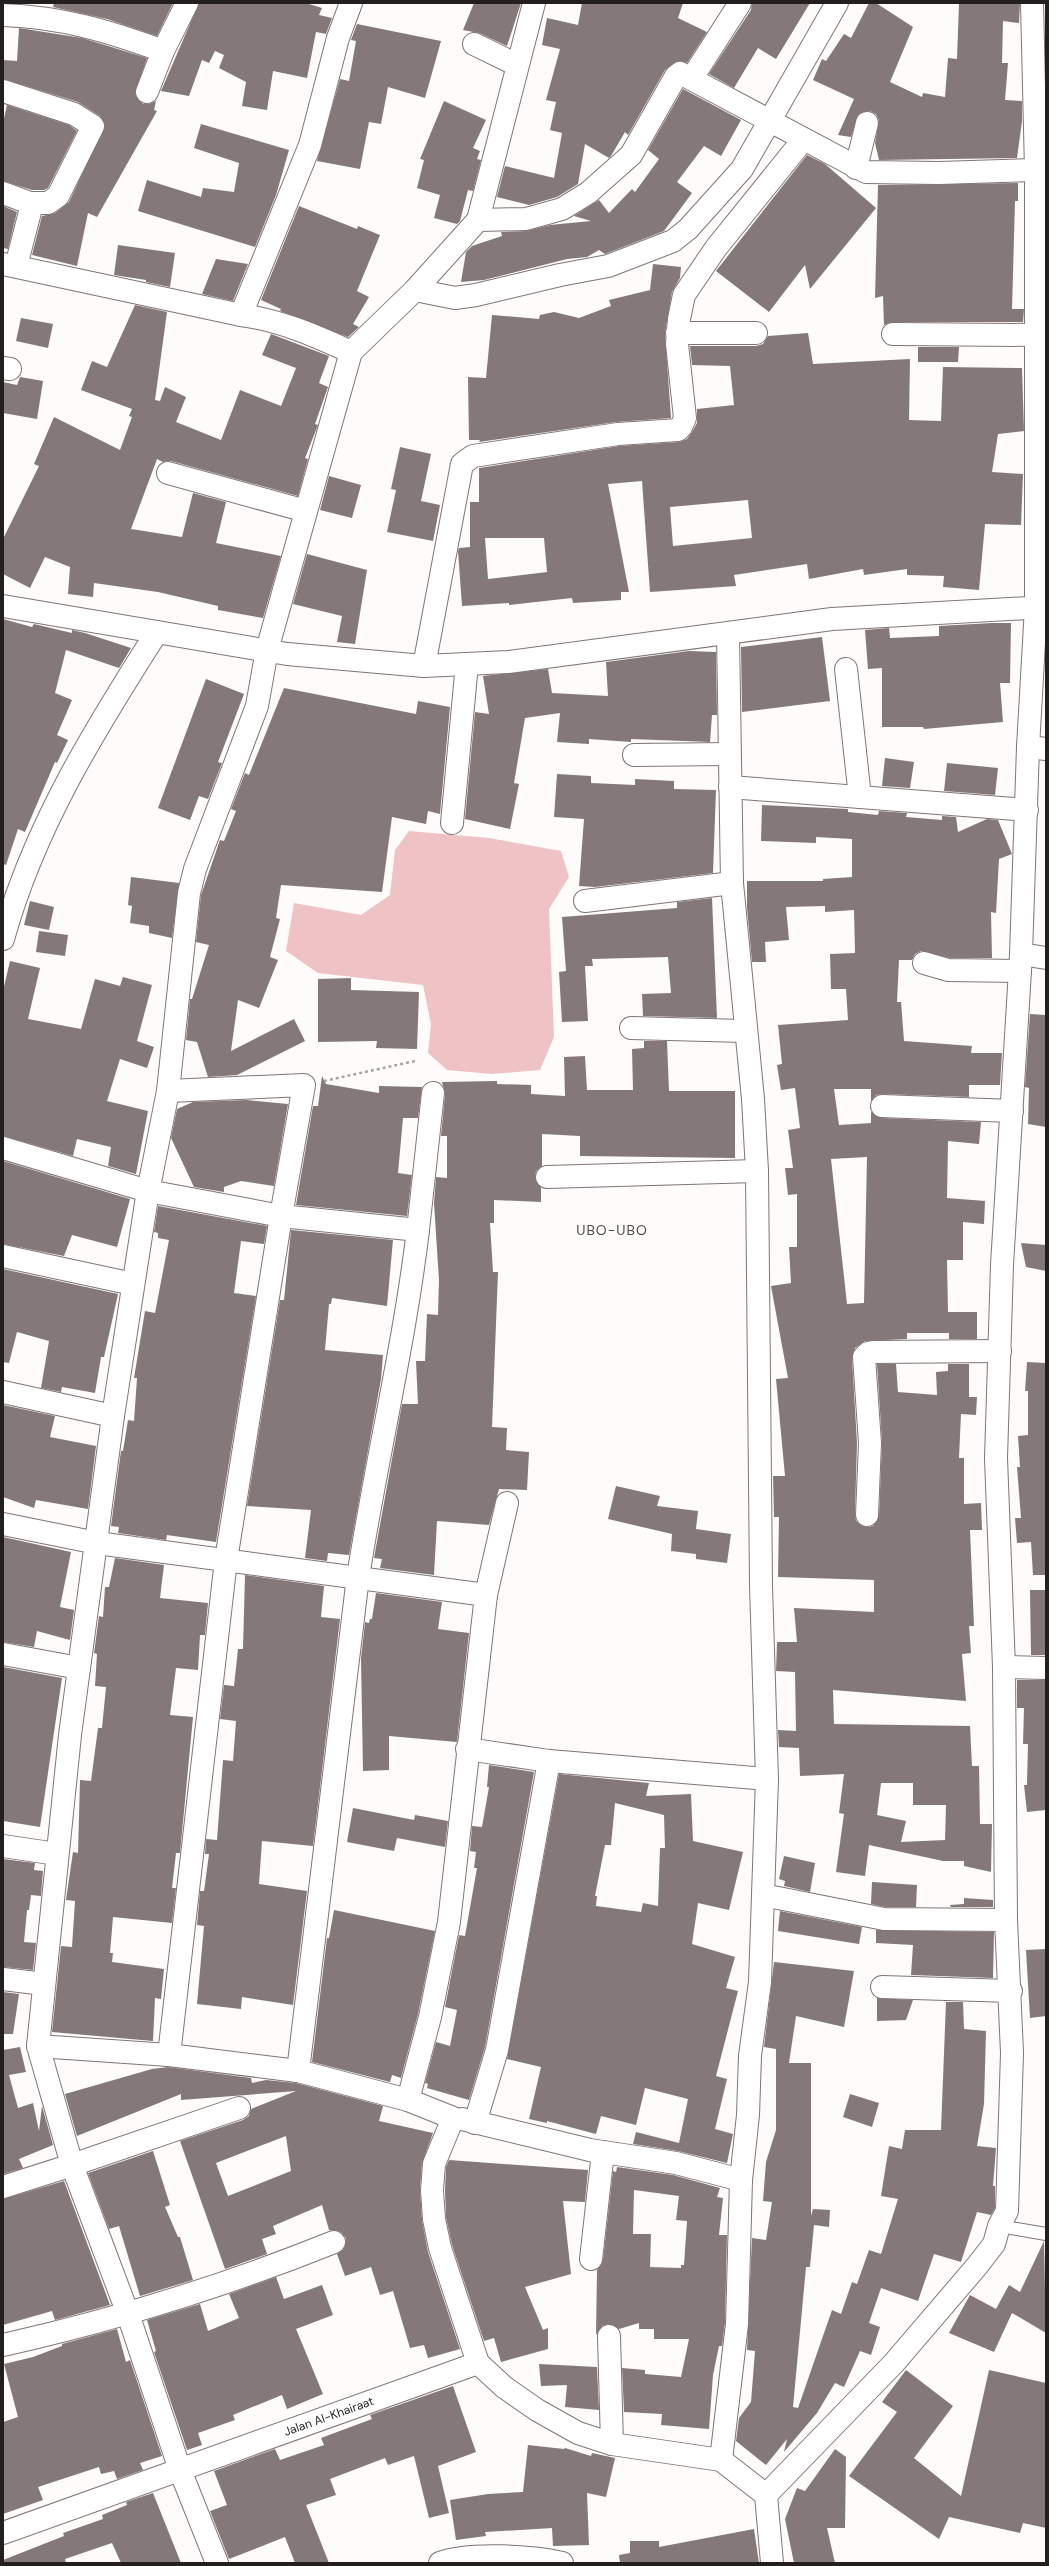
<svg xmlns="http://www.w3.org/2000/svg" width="1049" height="2566" viewBox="0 0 1049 2566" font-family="'DM Sans',sans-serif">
  <rect width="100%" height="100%" fill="#fefbfb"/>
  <polygon fill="#efc2c5" points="409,831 489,838 561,851 569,877 549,909 554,1037 540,1070 492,1074 447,1070 428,1053 431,1024 423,985 318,973 286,951 294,903 361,915 390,895 395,850"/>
  <g fill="#857879" fill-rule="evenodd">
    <polygon points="54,3 173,3 157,36 107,19 53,7"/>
    <polygon points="199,3 306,3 322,8 319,15 332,18 326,34 316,32 307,78 273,71 267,110 242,106 246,82 219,68 224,55 215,51 209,63 202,60 189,96 161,91"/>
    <polygon points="474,3 521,3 507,46 479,33 463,30"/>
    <polygon points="582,3 683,3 678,18 707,32 687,63 679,61 665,70 628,135 625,132 611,156 609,158 585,144 578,184 557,197 529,205 497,197 505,166 554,178 562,133 550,130 556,102 546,100 560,49 542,45 547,18 578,25"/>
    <polygon points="752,3 810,3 776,59 758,48 734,88 709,74 751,10"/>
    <polygon points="869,3 876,3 913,27 890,82 922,97 923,93 945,97 948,58 957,59 959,3 1020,3 1019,23 1003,21 1002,63 1008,63 1005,100 1022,101 1022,121 1017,158 879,160 875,143 879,120 876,114 870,111 858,115 851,137 838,135 854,99 813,80 822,59 826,61 844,34 851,38"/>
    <polygon points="357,24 441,41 425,98 388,87 381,124 369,122 360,169 317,161 340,79 349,81 356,41 351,40"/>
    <polygon points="19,28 82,38 147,58 135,94 143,104 149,104 156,101 154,110 157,111 97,217 88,213 77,266 32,255 42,216 55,213 69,202 105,125 100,116 78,102 3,79 3,60 17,61"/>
    <polygon points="683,89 741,120 721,156 704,146 677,182 692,193 664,231 605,254 599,250 587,257 567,259 484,280 461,282 466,252 472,246 502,236 501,232 526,231 550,225 591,221 574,216 599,200 609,213 632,189 635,192 659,159 648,150"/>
    <polygon points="444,101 486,120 473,148 480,151 477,159 481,160 473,191 468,190 460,221 457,224 434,218 440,195 417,188 424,160 420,159"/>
    <polygon points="7,105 69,125 77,131 48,188 44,190 32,190 3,181 3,123"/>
    <polygon points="201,124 289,150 276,195 255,247 138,211 147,180 201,197 203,188 234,192 239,163 194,148"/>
    <polygon points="807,155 825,164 876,208 810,289 805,265 769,312 716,271"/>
    <polygon points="1018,183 1018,201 1015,201 1012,309 1024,309 1023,322 893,322 884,325 883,296 875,298 878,185"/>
    <polygon points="3,206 17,212 8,249 3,248"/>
    <polygon points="299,206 357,229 358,226 380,235 357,291 369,297 353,324 359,327 348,337 280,311 281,309 261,300"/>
    <polygon points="118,245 175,253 170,287 146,282 146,280 114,275"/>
    <polygon points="216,259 248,264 233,301 202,294"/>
    <polygon points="653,264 681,267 680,278 672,292 665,333 671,418 616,422 479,442 480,440 469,440 468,377 486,378 492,315 539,319 540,315 554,312 579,318 611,306 609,300 650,290"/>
    <polygon points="135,305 167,312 155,400 160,401 165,387 186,397 176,422 221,440 240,390 281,406 296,368 262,355 271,334 329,356 319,383 328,387 315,424 318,425 305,458 308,459 298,496 171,461 163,462 157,459 131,529 182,537 193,493 226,502 216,543 281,556 263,618 218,610 218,606 158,592 94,583 93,597 68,594 70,567 45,557 30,588 3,574 3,539 39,466 34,464 54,417 120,450 132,417 129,416 132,409 81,390 92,361 107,367"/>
    <polygon points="21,318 53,324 48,348 16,341"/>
    <path d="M808,333l5,31 97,-5 -1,61 32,1 2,-54 79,1 2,63 -26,3 -6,38 31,2 -2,51 -36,-1 -6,66 -36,-3 1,-11 -37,-1v-6l-43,6 -1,-6 -54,10 -2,-15 -73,11 2,11 -86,6 -8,-111 -34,3 21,108h-8v8l-48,3 -1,-5 -63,7v-2l-47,3 -4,-55 1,-3 11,-1v-45h9v-34l140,-22 60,-4 8,-3 5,-7 5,-9v-14l37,-4 -4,-39 -38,-1 -2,-19h66l7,-2 5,-8zM748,500l4,38 -79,8 -3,-39zM485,538h59l3,34 -59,7z"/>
    <polygon points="918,347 959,347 958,362 918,362"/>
    <polygon points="20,377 43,381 37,419 3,413 3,382 17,385"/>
    <polygon points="400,447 431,454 421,501 440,505 433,541 387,532 396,490 391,489"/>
    <polygon points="329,476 361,485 352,518 320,510"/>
    <polygon points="307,554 367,570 355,644 337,642 342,616 293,604"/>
    <polygon points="3,619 32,627 34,624 72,633 72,630 85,633 131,648 119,668 66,650 55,693 72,700 57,735 68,740 57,763 55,762 25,832 18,829 6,865 3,864"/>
    <polygon points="992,623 1011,623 1010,683 1000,683 1003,722 924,729 923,727 882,727 882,668 868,669 865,630 889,628 890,638 939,636 939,626"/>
    <polygon points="822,637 830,701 742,712 741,647"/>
    <polygon points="689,651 716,652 717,715 712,715 710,742 631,739 631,742 589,739 589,744 557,742 560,713 525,718 514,783 519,784 510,829 465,819 475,712 489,714 483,676 548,669 552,693 608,696 606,662"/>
    <polygon points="206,679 244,694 218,762 222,763 208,799 199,796 190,820 158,808"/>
    <polygon points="284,688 416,714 418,701 450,707 440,814 428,811 426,824 392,817 382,892 281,885 276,918 280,919 270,957 278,960 259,1008 238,1000 231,1051 294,1019 305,1041 237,1075 208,1077 197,1042 186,1040 190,999 192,999 209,945 196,942 201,895 220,840 224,841 236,811 231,809 245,773 249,775"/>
    <polygon points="885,758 914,762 910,788 882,786"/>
    <polygon points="947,763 998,768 995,795 944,791"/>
    <polygon points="557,774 591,776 591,783 635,785 635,779 674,781 674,789 716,790 713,873 595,887 579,886 584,819 554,817"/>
    <path d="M762,805l86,4v3l30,3 1,-4 28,2 -1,4 36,3v-4l14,1 2,15 29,-13 11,1 14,34 -13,5 -3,54 -5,-1 1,46h-42l-29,-7 -6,3 -3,6h-13l-2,42h4l3,39 68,5 -1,7h31l-2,32h-31v12l-87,-3 -6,1 -5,6v-12h-37l5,36 32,-2v-11l11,6 99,4 -2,22 -31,-3 -1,57 38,3 -1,23 -21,-2v38h-16l1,52h29v27h-28v-6h-42v6l-42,2 -10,7 -3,10 5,85 -2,71 1,7 10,6 7,-1 6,-10 3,-74 -5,-78h19l2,28 39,3 -1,-23 12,-1v-7h21v33h8l-1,18 -15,-1 -2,44h5v46l17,-1 1,27h-12l4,96h-5l2,27 -9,1 4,47 -133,-11 1,34 136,2 2,40h7l1,58h12l-1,48 -27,-6v-5h-21l-74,-16 -4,31 -29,-4 8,-58 -5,-1 5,-39 -44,2 -1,-28 -20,-1 -1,-17 18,1 -1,-59 -19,-1 1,-29h20l-3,-34 80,4v-32l-96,-3 1,-60h-5l-1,-41h12l-9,-97 12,-1 -17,-92 20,-3 -2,-36h8v-53l-9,1 -3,-27h8l-5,-38 12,-2 -5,-40 -14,2 -4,-25 5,-1 -4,-39 70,-5 -2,-31h-15l-1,-35 25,-1 -1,-43 -29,2v-6l-39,1 3,33 -24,2 1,20h-14l-5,-54v-27h76v-2l29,-2v-38l-36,-2v6l-55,-2zM867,1157l-3,146 -17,1 -16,-145zM881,1783h32v22h33l-1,35 -44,2 5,-21 -29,-6z"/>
    <polygon points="131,877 179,883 172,938 149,933 149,926 130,923 132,906 128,905"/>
    <polygon points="712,898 717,1018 643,1016 642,994 671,993 668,957 592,959 593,966 585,966 588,1021 562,1022 559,972 566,971 562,917 677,908 677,902"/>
    <polygon points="30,901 54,907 49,930 24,925"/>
    <polygon points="39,931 68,935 65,956 36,952"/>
    <polygon points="10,961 40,968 28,1019 81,1029 95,979 120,986 123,977 152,985 137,1041 154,1047 147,1068 120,1059 107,1101 148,1111 136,1174 108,1166 111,1147 77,1139 73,1156 3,1136 3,991"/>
    <polygon points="351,978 351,990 419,992 417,1049 376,1048 377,1041 318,1042 318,979"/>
    <polygon points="1030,1014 1046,1015 1046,1127 1028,1124 1029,1088 1025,1087"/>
    <polygon points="644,1041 667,1041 669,1091 735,1091 735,1158 580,1156 580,1136 542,1134 542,1166 536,1171 535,1177 541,1188 541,1202 494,1200 494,1223 490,1223 493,1272 498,1272 492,1427 507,1428 506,1450 529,1452 527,1490 499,1489 489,1525 437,1521 434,1575 380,1568 382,1559 374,1558 402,1404 418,1404 416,1361 425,1361 427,1314 438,1315 439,1280 434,1203 436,1177 447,1178 447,1136 441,1136 445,1094 442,1082 497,1081 497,1084 531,1085 531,1094 565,1096 564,1057 585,1056 587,1090 633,1090 632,1049 644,1048"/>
    <polygon points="322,1076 326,1084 379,1093 379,1086 422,1087 418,1118 403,1118 398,1173 412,1175 407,1216 296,1205 313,1106 318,1106"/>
    <polygon points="246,1100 288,1104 274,1186 241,1181 224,1187 224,1192 194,1187 171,1138 177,1109 193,1102"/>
    <polygon points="3,1161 130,1199 117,1247 72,1235 64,1256 3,1244"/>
    <polygon points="158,1206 267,1226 264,1244 241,1241 234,1293 256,1296 216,1542 167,1535 166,1540 118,1533 119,1527 111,1526 121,1451 123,1451 128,1420 134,1421 137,1378 134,1378 145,1311 155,1313 169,1240 158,1238 158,1233 154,1232"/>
    <polygon points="291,1230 393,1240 387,1306 332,1298 331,1304 329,1304 325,1350 383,1355 381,1379 349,1555 328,1553 327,1561 305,1558 311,1510 247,1506 280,1300 284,1300"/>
    <polygon points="1021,1243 1046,1245 1046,1271 1026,1267"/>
    <polygon points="3,1269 118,1294 104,1357 101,1357 95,1393 62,1387 61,1392 41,1388 49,1341 17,1332 9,1363 3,1362"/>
    <polygon points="1027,1362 1046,1363 1046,1575 1033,1575 1031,1542 1017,1543 1015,1518 1021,1518 1017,1467 1020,1467 1018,1436 1028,1435 1028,1391 1025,1391"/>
    <polygon points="3,1405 55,1416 50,1437 96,1446 88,1509 36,1500 34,1508 3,1497"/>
    <polygon points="616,1486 660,1496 657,1506 698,1511 696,1529 731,1534 727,1563 696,1559 696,1554 671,1551 672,1534 608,1519"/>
    <polygon points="3,1537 71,1552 60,1607 74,1610 70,1640 37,1631 34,1647 3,1642"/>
    <polygon points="115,1558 164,1565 160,1598 208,1603 205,1635 200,1635 198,1670 176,1668 170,1715 193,1717 180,1853 176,1853 172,1888 176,1888 172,1923 113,1917 110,1953 113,1953 112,1962 164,1969 161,1999 155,1998 153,2041 52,2032 61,1946 72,1947 75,1901 66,1900 73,1852 78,1853 80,1780 91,1781 98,1728 102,1728 106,1687 95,1686 97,1654 94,1653 99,1616 103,1617 105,1587 109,1587"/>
    <polygon points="245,1575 324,1586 321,1617 340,1619 313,1846 262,1841 259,1884 307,1891 293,2005 242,1997 241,2009 197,2004 204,1926 197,1925 200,1891 204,1891 209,1854 205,1854 206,1839 217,1840 223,1760 233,1761 236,1721 220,1719 224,1685 234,1686 238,1649 243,1649"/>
    <polygon points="1030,1590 1046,1590 1046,1655 1031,1655"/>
    <polygon points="376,1593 442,1602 438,1629 469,1633 457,1742 389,1736 389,1770 363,1771 361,1658 365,1622 369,1623 370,1619 372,1619"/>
    <polygon points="3,1667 62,1678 40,1827 3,1821"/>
    <polygon points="1017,1680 1046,1680 1046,1810 1027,1812 1024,1785 1027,1785 1028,1744 1023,1744 1024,1708 1017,1708"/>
    <polygon points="489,1765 534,1772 485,2047 469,2100 427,2088 428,2084 425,2083 436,2042 450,2046 457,2010 445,2007 459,1935 465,1936 477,1868 474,1868 476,1852 470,1851 472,1826 482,1827 489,1787 487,1787"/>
    <path d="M559,1774l90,9 -3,13 45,-2 2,47 50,11 -14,58 -31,-7 -6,41 43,13 -9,31 12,3 -22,85 11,3 -12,50 18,5 -6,29 -49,-12 -45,-7 3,-12 43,11 9,-44 -43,-11 -9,37 -35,-9 -5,18 -49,-13v2l-18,-4 12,-52 -34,-8zM615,1803l49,12 1,33h-5l-2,58 -15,-3 -2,9 -45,-6 1,-10h-2l10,-51h6z"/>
    <polygon points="353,1808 414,1820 415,1815 448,1821 445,1847 397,1838 394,1851 347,1842"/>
    <polygon points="784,1856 815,1863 810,1892 784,1886 785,1881 779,1879"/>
    <polygon points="3,1859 35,1863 34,1870 43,1871 41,1896 31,1895 29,1910 27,1910 24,1942 36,1943 33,1970 3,1967"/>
    <polygon points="872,1882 917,1885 916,1907 885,1907 871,1904"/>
    <polygon points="964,1898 993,1900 993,1907 951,1907 950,1905 964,1904"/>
    <polygon points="334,1910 435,1931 418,2014 401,2078 392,2075 390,2082 312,2062 327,1938 329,1938"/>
    <polygon points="780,1911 862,1927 859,1944 778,1931"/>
    <polygon points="876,1930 994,1932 993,1978 911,1975 913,1945 876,1943"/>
    <polygon points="1046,1949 1046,2016 1030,2018 1026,1950"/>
    <polygon points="774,1962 854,1971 844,2027 796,2016 789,2063 811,2063 811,2216 813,2209 830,2210 829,2227 814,2225 810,2267 806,2267 793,2407 798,2408 832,2310 841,2314 852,2282 857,2284 869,2250 881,2254 898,2199 881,2196 889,2146 902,2149 905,2130 941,2130 946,2002 963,2002 964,2029 986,2031 984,2104 977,2146 996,2148 993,2186 995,2186 995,2208 991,2215 977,2212 961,2262 934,2254 918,2301 881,2288 869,2323 880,2327 871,2355 860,2351 844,2387 835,2383 817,2413 784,2452 787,2439 766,2465 736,2441 739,2418 751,2402 755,2351 747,2350 752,2238 766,2240 772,2202 763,2201 766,2162 776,2130 776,2049 764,2047"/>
    <polygon points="3,1992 19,1994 13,2034 3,2034"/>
    <polygon points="877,1998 913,2000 906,2020 877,2021"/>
    <polygon points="20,2047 26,2072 9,2075 18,2108 33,2103 39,2131 42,2106 53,2145 19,2159 23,2168 3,2174 3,2050"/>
    <path d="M168,2067l83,11 1,5 14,-3 30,3 87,23 -4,15 54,12 -11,30 -2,26 2,31 6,32 32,97 -32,9 -4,-13 -14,3 -17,-57 -13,4 -9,-28 -26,9 -8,-22 7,-5 2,-11 -5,-6 -12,-2 -7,-25 -49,21 3,8 -14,5 5,15 -42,15 -45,-128 63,-21 6,-4 2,-7 45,-18 -115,9v-6l-104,42 -12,-42 87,-25zM286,2136l5,35 -63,25 -12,-33z"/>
    <polygon points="850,2094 879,2103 872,2127 843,2117"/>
    <polygon points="153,2151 170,2205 165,2207 178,2237 180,2237 193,2280 140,2296 119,2226 109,2229 88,2173"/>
    <polygon points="449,2160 588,2170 585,2202 563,2201 571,2274 525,2287 543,2330 548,2328 548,2349 501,2362 494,2338 484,2341 452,2245 446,2217 445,2190 446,2167"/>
    <path d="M617,2167l56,8 47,13 -3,9 6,1 -4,37h8l-2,88 -3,23h-3l-6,29 -4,54 -48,-4 1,-11 -38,-2 -2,-44 23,2v4l36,3 8,-38h-35v-10h-15v-6l-20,6 -11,-5 -6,2 -6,9 1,-65 6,-10 10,-89 3,1zM634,2190l45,6 -3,24 11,1 -3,44h-3v3l-31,-1 1,-33h-18z"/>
    <polygon points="64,2181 110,2305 55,2320 52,2311 3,2325 3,2199"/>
    <polygon points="1044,2241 1046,2333 1012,2313 994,2352 949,2333 970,2295 996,2309 1009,2285 1020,2292"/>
    <polygon points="276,2277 284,2299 322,2285 333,2315 296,2329 323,2394 287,2409 282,2395 233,2415 235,2420 198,2433 202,2445 187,2450 154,2352 156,2351 147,2320 200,2304 208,2331 239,2318 229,2294"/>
    <polygon points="117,2329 126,2362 130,2360 162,2456 140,2463 143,2470 117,2479 114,2471 101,2474 99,2467 38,2487 43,2500 3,2514 3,2422 18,2417 4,2364 33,2357 62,2346 62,2344"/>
    <polygon points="539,2364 597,2367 599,2410 565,2407 567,2385 541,2386"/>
    <polygon points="906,2370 953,2406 914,2458 961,2496 989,2370 1046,2383 1046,2528 1023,2523 1020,2533 949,2517 939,2539 849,2476 897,2412 882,2402"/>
    <polygon points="453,2386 476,2452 438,2466 449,2513 429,2518 414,2456 388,2465 385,2458 330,2479 336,2495 306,2505 329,2563 295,2563 285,2537 229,2559 210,2511 227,2505 214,2471 275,2449 280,2460 324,2445 321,2438 372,2419 370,2415"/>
    <polygon points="528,2445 564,2449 565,2448 591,2456 592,2453 615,2458 606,2497 587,2493 589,2545 553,2546 552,2528 485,2532 486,2536 456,2540 450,2500 488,2494 523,2492"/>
    <polygon points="835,2449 846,2457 845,2528 827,2528 835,2563 794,2563 785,2519 797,2488 805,2491"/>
    <polygon points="153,2493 181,2563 121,2563 112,2543 65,2559 66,2563 3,2563 3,2560 64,2536 63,2533 103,2519 102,2515 127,2505 126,2502"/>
    <polygon points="754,2529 759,2563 620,2563 619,2555 630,2553 630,2541 659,2541 659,2547"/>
  </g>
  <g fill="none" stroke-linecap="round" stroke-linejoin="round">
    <defs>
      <polyline id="lane" points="999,2226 1046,2234"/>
      <g id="street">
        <path d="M351,3l-13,35 -28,107 -69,170c39,5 75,21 110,37"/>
        <path d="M3,15c59,2 105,16 160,36"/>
        <polyline points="474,44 517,65"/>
        <polyline points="692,78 740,3"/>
        <polyline points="3,91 74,114 93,126 58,196 48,203 30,203"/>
        <polyline points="147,92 163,51 187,3"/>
        <polyline points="856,168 867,123"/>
        <polyline points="3,193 30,203 30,212 16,266"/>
        <polyline points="478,220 526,219 562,209 588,193 631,155 676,76 680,73 866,172 939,173 1036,170"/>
        <polyline points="3,264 241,315"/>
        <polyline points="415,290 455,298 476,295 560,275 608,266 673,241 688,229 742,169 837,3"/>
        <polyline points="677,333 756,333"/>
        <polyline points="893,334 1035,335"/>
        <polyline points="3,368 10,369"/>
        <polyline points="168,473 306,511"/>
        <polyline points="728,634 732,883 753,1099 757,1171 761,1585 767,1779 760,1982 750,2056 748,2115 741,2180 737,2324 721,2460 766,2495"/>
        <polyline points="267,650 351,352 415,290 478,220 534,3"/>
        <polyline points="424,666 462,464 473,456 618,434 678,430 681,427 685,418 677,344 679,319 684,295 716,248 803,140"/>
        <polyline points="846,669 860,797"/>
        <polyline points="1028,747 1046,749"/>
        <polyline points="634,755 729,754"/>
        <polyline points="730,787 1027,810"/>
        <polyline points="452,823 467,664"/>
        <polyline points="585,901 732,883"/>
        <path d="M3,939c31,-112 92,-210 154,-307"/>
        <polyline points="1021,954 1046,958"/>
        <polyline points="924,963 948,970 1020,971"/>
        <polyline points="631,1028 744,1031"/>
        <path d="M168,1091l136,-6 -23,131 137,14c-14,117 -42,231 -60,347l-60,494"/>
        <polyline points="882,1106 1012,1111"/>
        <polyline points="3,1148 148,1191 281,1216 226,1560 169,2055"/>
        <polyline points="547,1177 757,1171"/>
        <polyline points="418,1230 433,1093"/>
        <polyline points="3,1256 133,1284"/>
        <polyline points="3,1392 113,1416"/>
        <polyline points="867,1515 870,1443 864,1357 868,1353 873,1352 1000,1351"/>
        <polyline points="3,1524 97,1543 486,1595 449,1922 430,2017 408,2100 298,2071 169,2055 38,2046"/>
        <polyline points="486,1595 507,1503"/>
        <polyline points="3,1654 79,1668"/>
        <polyline points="1004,1667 1046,1668"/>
        <polyline points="467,1749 549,1761 767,1779"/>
        <polyline points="3,1846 57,1854"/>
        <polyline points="763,1895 884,1919 1006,1920"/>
        <polyline points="3,1979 44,1984"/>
        <polyline points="882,1987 1011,1991"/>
        <polyline points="408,2100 453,2118 434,2164 432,2190 434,2219 440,2248 478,2363 504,2387 537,2410 578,2433 612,2444 721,2460"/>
        <polyline points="462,2119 590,2150 676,2163 741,2180"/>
        <polyline points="475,2123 497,2050 549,1761"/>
        <polyline points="3,2187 72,2165 239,2108"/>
        <polyline points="591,2259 603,2152"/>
        <polyline points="609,2336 612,2444"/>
        <path d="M3,2345c112,-25 224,-60 331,-103"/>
        <path id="s1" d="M3,2533l475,-170"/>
        <path d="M440,2563c28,-11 93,-7 122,0"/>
        <polyline points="772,2563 766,2495 894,2363 977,2266 994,2244 999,2226 1007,2211 1012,2053 1006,1920 1004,1667 996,1458 1002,1265 1021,954 1028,747 1036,607 1036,170 1032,3"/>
      </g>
      <g id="secondary">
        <polyline points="3,606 287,654 424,666 508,662 832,619 1046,607"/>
        <polyline points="217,2563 180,2470 128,2314 72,2165 38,2046 70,1735 113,1416 147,1197 168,1091 189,893 195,869 257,706 267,650"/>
      </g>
    </defs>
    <use href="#lane" stroke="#817475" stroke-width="14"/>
    <use href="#street" stroke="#817475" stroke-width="24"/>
    <use href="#secondary" stroke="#817475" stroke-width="24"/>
    <polyline stroke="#a8a4a4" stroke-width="2.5" stroke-dasharray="3 3" stroke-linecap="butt" points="324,1081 415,1061"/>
    <use href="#lane" stroke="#fff" stroke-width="12"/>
    <use href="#street" stroke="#fff" stroke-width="22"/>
    <use href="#secondary" stroke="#fff" stroke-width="22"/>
  </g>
  <g text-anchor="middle" stroke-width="3" stroke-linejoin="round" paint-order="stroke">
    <g font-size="12" fill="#241f1f" stroke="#fefbfb">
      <text dy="4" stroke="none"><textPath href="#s1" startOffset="346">Jalan Al-Khairaat</textPath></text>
    </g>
    <g font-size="14" letter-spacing="1" fill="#524647" stroke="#fefbfb">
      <text x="612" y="1235">UBO-UBO</text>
    </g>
  </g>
  <rect width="1049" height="2566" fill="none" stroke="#241f1f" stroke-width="8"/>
</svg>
